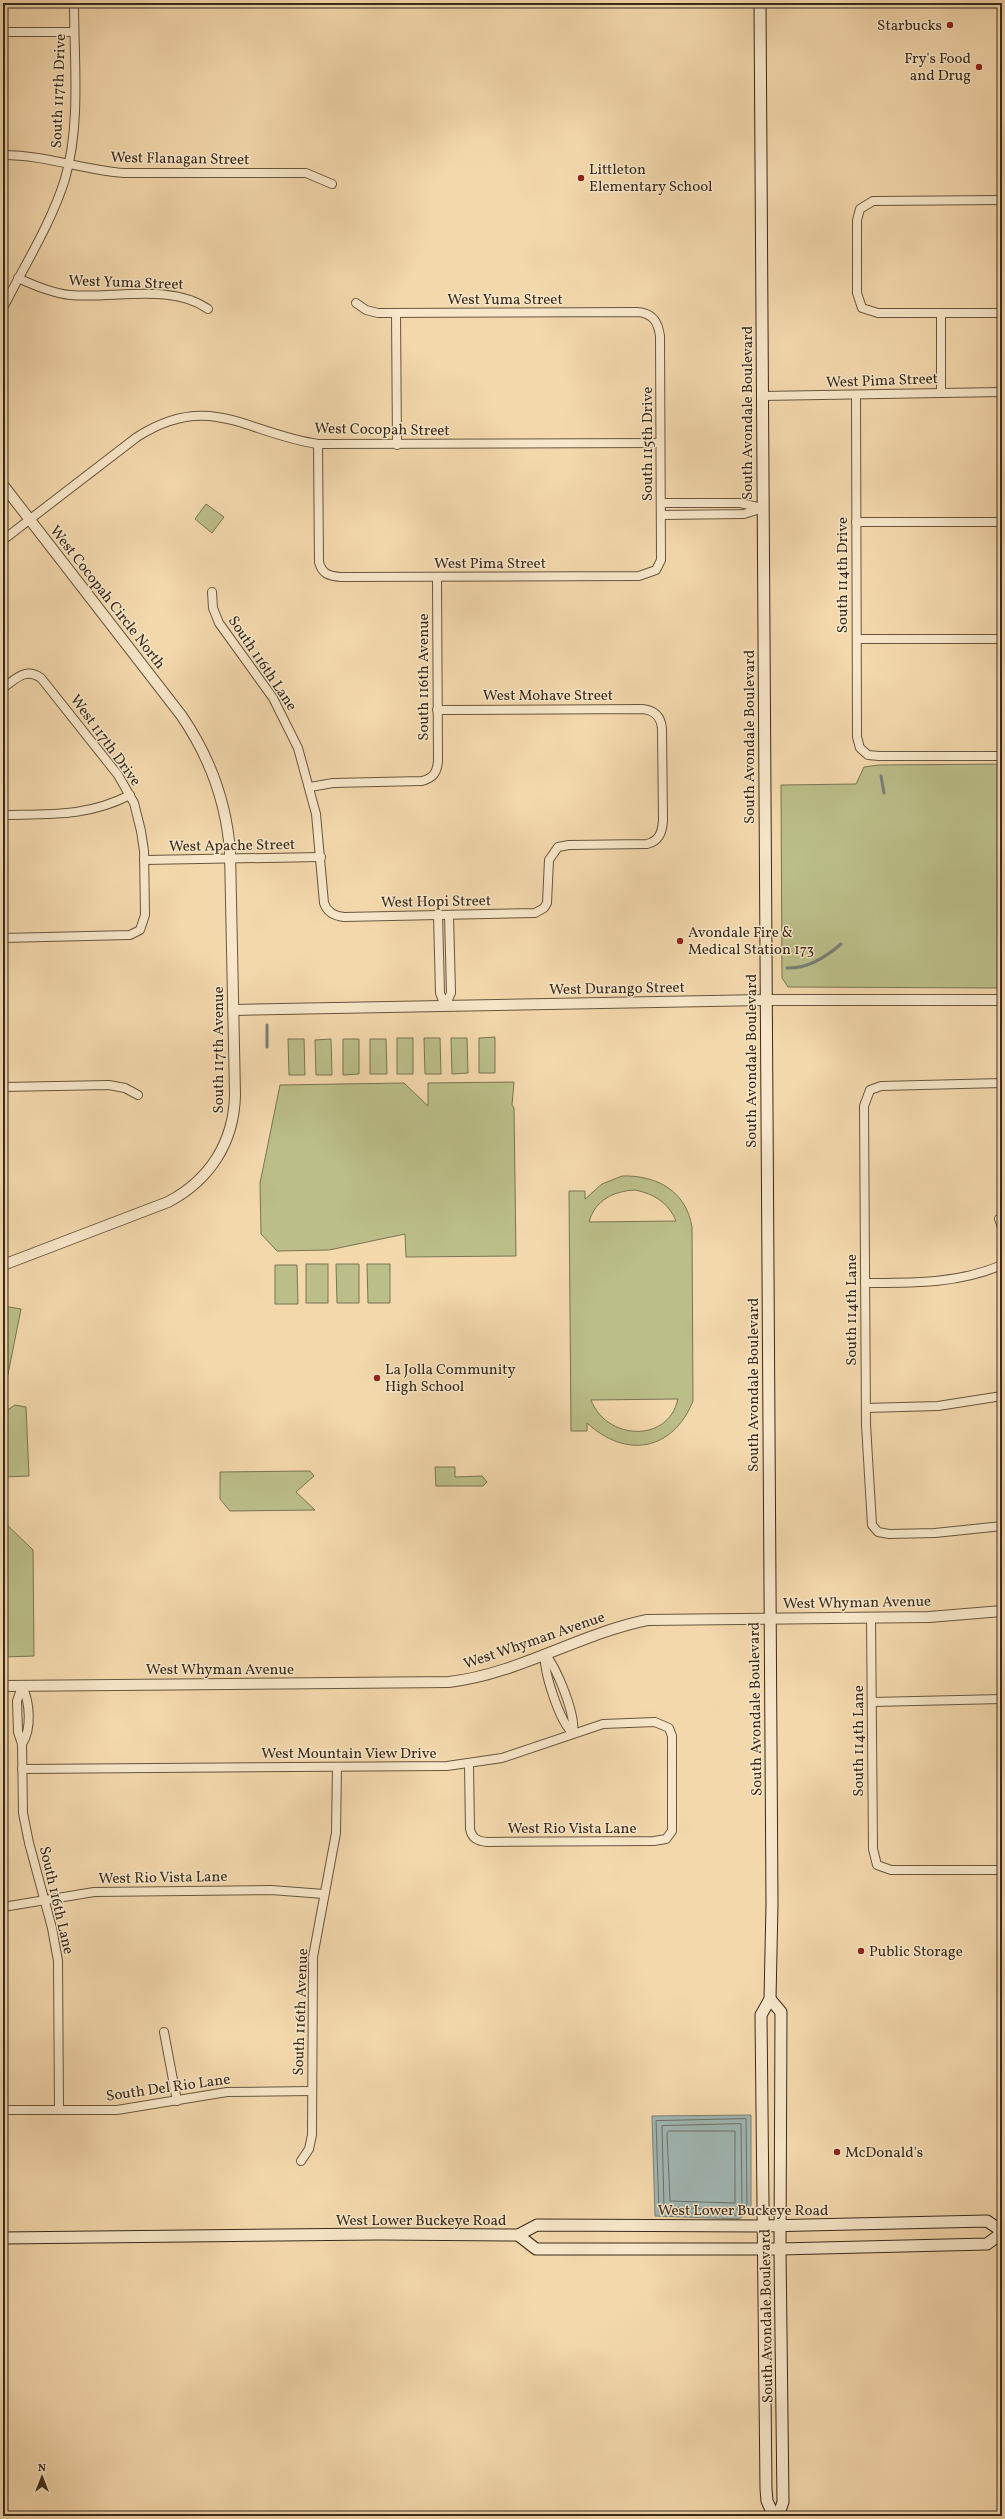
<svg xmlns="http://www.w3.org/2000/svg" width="1005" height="2519" viewBox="0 0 1005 2519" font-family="Vollkorn,serif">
  <rect width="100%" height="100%" fill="#f3d8ac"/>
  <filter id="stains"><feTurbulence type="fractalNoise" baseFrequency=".005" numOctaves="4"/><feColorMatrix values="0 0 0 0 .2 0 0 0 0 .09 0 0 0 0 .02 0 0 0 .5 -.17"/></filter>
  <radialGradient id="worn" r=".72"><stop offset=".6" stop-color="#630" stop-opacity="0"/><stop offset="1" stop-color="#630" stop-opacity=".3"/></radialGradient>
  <g fill="#bbbe89" stroke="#7a7452" fill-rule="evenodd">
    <polygon points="206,504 224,517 212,533 195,519"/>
    <polygon points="1002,764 1002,988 788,987 782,978 781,785 856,784 864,767 879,765"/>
    <polygon points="495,1037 495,1073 479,1073 479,1038"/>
    <rect x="397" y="1038" width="16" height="36"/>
    <polygon points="424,1038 440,1038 441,1074 425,1074"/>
    <polygon points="451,1038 467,1038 468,1073 452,1074"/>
    <polygon points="288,1039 304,1039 305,1075 289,1075"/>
    <polygon points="331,1039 332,1075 316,1075 315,1040"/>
    <polygon points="343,1039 359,1039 359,1074 343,1075"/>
    <polygon points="370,1039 386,1039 387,1074 370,1074"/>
    <polygon points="514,1082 512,1105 514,1108 516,1256 406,1257 405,1234 329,1250 277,1251 261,1234 260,1183 280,1085 404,1083 428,1106 428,1083"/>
    <path d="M622,1176c35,-1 64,15 70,51l1,174c-20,50 -67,58 -106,22v8h-16l-2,-240h16v8l17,-15zM635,1190c19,4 33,12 41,31l-87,1c6,-22 25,-31 46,-32zM678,1399c-10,45 -72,41 -87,1z"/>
    <rect x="306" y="1264" width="22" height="39"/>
    <polygon points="336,1264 359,1264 359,1303 337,1303"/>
    <polygon points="367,1264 390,1264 390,1303 368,1303"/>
    <polygon points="275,1265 297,1265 298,1304 275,1304"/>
    <polygon points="3,1306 21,1309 3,1399"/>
    <polygon points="15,1405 26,1407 29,1476 3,1477 3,1413"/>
    <polygon points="435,1467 455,1467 455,1477 482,1476 487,1482 483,1486 436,1486"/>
    <polygon points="310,1471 314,1476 296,1492 315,1510 230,1511 220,1499 220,1472"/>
    <polygon points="3,1521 33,1550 34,1656 3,1657"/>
  </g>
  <polygon fill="#a0b7b4" stroke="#777f76" points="751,2115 751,2205 747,2213 739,2219 655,2216 652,2116"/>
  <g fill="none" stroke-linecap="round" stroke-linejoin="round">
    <g stroke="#6c7067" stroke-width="1">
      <polygon points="746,2119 747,2204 744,2211 737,2215 659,2212 656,2121"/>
      <polygon points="741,2124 742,2203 736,2210 664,2207 662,2126"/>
      <polygon points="669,2131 735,2131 735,2203 670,2201 667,2133"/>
    </g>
    <g stroke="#777f76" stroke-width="3">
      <polyline points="881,776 884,793"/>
      <path d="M787,968c20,1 39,-11 54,-24"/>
      <polyline points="267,1025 267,1047"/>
    </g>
    <defs>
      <g id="minor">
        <polyline points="3,32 74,32"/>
        <path d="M3,155c43,0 80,15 121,18h182l26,11"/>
        <polyline points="1002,200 873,201 860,209 857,220 857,293 862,308 878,313 1002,313"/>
        <path d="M18,278c17,8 34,15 52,17 43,4 102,-12 138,14"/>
        <path d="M3,308c21,-42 48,-84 62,-129 16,-55 9,-119 9,-176"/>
        <polyline points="396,313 397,445"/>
        <polyline points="941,313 941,392"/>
        <polyline points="762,396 1002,392"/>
        <polyline points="856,396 857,737 860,748 868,755 879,756 1002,756"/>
        <path d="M318,444l1,118c3,12 10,14 22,15l298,-1 17,-6 5,-10 -1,-224c-2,-14 -7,-23 -23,-24l-259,1 -12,-3 -10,-7"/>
        <polyline points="661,503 740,503 762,508"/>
        <polyline points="661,515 744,514 763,508"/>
        <polyline points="856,522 1002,522"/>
        <path d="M3,540l134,-103c73,-47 110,-3 181,7l342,-1"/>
        <path d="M212,592l1,16 6,15 54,75 25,50 18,66 8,89c3,9 10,13 20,14l191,-4 9,-5 3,-5 2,-43 9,-13 11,-2 78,-1c12,-3 15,-11 16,-23l-1,-92c-1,-13 -8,-19 -20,-20l-205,1"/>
        <polyline points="857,639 1002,639"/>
        <path d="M3,688c13,-9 22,-21 38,-10l77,97 16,28 7,28 3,20 1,64 -5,15 -10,5 -127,3"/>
        <path d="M310,787l23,-4 89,-2c11,-3 15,-8 16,-20l-1,-184"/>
        <path d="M3,815c47,-1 84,2 127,-20"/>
        <polyline points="144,860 321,857"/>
        <polyline points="438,915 440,993 445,1006 451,993 449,915"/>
        <polyline points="1002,1083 881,1086 870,1090 864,1106 866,1425 872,1525 878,1532 889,1534 935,1533 1002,1526"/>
        <polyline points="3,1087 109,1085 125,1088 138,1095"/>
        <polyline points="999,1219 1002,1227"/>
        <path d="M865,1283c48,0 92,1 137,-18"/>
        <polyline points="866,1408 938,1406 1002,1396"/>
        <polyline points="871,1617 873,1849 877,1865 891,1870 1002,1870"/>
        <path d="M545,1654c-2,17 15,69 28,79"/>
        <path d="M545,1654c12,14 31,61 28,79"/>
        <polyline points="22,1686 17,1701 18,1732 22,1744 23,1813 29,1843 52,1928 58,1961 59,2110"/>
        <path d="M22,1686c8,16 10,43 0,58"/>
        <polyline points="872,1702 1002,1699"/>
        <path d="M22,1769l425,-3 55,-8 101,-34 52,-2 14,6 3,8v95l-6,8 -12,2 -167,1c-9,-1 -15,-3 -17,-13l-1,-65"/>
        <polyline points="3,1907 94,1892 271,1890 324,1894"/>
        <polyline points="164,2032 177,2101"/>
        <polyline points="3,2110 117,2110 227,2092 312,2091"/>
        <polyline points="301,2161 309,2149 312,2135 313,1957 336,1833 337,1767"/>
      </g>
      <g id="tertiary">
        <path d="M3,485l178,230c29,42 45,85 49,136l5,244c-1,47 -25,85 -67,107l-165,63"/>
        <polyline points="233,1010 766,1000 1002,1000"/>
        <path d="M3,1686l446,-4c69,-8 130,-48 198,-62l282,-3 73,-6"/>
      </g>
      <g id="secondary">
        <polyline points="760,3 772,1904 770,1999 761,2015 766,2489 767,2501 774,2516"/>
        <polyline points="770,1999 781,2012 780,2249 783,2502 778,2516"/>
        <polyline points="518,2235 536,2249 780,2249 987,2244 1002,2233"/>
        <polyline points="3,2238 379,2234 518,2235 537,2225 763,2226 987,2221 1002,2231"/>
      </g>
    </defs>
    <use href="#minor" stroke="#68563e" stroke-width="10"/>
    <use href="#tertiary" stroke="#68563e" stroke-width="12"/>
    <use href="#secondary" stroke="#392a1a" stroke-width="13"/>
    <use href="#minor" stroke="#f7e6c9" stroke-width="8"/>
    <use href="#tertiary" stroke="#f7e6c9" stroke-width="10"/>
    <use href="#secondary" stroke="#f7e6c9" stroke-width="11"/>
  </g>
  <g fill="#8f2418" stroke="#f7e6c9" stroke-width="1.5">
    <circle cx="950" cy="25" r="4"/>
    <circle cx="979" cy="67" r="4"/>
    <circle cx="581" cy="178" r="4"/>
    <circle cx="680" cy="941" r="4"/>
    <circle cx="377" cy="1378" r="4"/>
    <circle cx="861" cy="1951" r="4"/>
    <circle cx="837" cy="2152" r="4"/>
  </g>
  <g text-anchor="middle" stroke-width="3" stroke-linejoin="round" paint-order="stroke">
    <g font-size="15" fill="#392a1a" stroke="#f7e6c9" text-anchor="start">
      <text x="942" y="30" text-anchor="end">Starbucks</text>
      <text x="971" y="63" text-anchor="end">Fry's Food<tspan x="971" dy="17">and Drug</tspan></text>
      <text x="589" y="174">Littleton<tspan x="589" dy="17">Elementary School</tspan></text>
      <text x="688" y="937">Avondale Fire &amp;<tspan x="688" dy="17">Medical Station 173</tspan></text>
      <text x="385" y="1374">La Jolla Community<tspan x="385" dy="17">High School</tspan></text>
      <text x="869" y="1956">Public Storage</text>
      <text x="845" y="2157">McDonald's</text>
    </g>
    <g font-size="15" fill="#392a1a" stroke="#f7e6c9">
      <text transform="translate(58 91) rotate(-88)" y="5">South 117th Drive</text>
      <text transform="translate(180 158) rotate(1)" y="5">West Flanagan Street</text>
      <text transform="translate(126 282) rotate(2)" y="5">West Yuma Street</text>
      <text x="505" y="304">West Yuma Street</text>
      <text transform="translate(882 380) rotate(-2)" y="5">West Pima Street</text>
      <text transform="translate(747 413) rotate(-90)" y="5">South Avondale Boulevard</text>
      <text transform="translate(382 429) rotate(1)" y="5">West Cocopah Street</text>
      <text transform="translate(647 444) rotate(-90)" y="5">South 115th Drive</text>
      <text x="490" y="568">West Pima Street</text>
      <text transform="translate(842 575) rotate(-90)" y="5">South 114th Drive</text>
      <text transform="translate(108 597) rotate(52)" y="5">West Cocopah Circle North</text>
      <text transform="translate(263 663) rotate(56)" y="5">South 116th Lane</text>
      <text transform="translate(423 677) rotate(-90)" y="5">South 116th Avenue</text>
      <text x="548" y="700">West Mohave Street</text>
      <text transform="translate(749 737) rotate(-90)" y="5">South Avondale Boulevard</text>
      <text transform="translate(106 740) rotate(54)" y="5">West 117th Drive</text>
      <text transform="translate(232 845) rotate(-1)" y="5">West Apache Street</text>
      <text transform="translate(436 901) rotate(-1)" y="5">West Hopi Street</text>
      <text transform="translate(617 988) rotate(-1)" y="5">West Durango Street</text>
      <text transform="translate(218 1050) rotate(-90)" y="5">South 117th Avenue</text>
      <text transform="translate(751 1061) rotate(-90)" y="5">South Avondale Boulevard</text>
      <text transform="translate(851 1310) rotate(-90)" y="5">South 114th Lane</text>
      <text transform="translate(753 1385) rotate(-90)" y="5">South Avondale Boulevard</text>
      <text transform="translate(857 1602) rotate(-1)" y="5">West Whyman Avenue</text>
      <text transform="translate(534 1640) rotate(-19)" y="5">West Whyman Avenue</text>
      <text x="220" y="1674">West Whyman Avenue</text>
      <text transform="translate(755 1709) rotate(-91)" y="5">South Avondale Boulevard</text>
      <text transform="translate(858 1741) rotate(-90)" y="5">South 114th Lane</text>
      <text x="349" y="1758">West Mountain View Drive</text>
      <text x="572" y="1833">West Rio Vista Lane</text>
      <text transform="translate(163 1877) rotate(-1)" y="5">West Rio Vista Lane</text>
      <text transform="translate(57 1900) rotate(77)" y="5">South 116th Lane</text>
      <text transform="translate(300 2012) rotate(-88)" y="5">South 116th Avenue</text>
      <text transform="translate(168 2087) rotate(-8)" y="5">South Del Rio Lane</text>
      <text x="743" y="2215">West Lower Buckeye Road</text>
      <text x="421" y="2225">West Lower Buckeye Road</text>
      <text transform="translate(766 2316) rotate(-91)" y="5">South Avondale Boulevard</text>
    </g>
  </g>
  <rect width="1005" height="2519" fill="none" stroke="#f3d8ac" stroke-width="16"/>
  <rect x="4" y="4" width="997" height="2511" fill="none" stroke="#392a1a" stroke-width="2"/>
  <rect x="8" y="8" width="989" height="2503" fill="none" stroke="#392a1a"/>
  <g transform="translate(42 2477)" stroke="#f7e6c9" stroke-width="3" paint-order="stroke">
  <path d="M0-3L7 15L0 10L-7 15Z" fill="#392a1a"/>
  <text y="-6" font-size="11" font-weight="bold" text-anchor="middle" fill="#392a1a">N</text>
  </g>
  <rect width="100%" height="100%" filter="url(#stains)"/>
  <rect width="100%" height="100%" fill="url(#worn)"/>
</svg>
